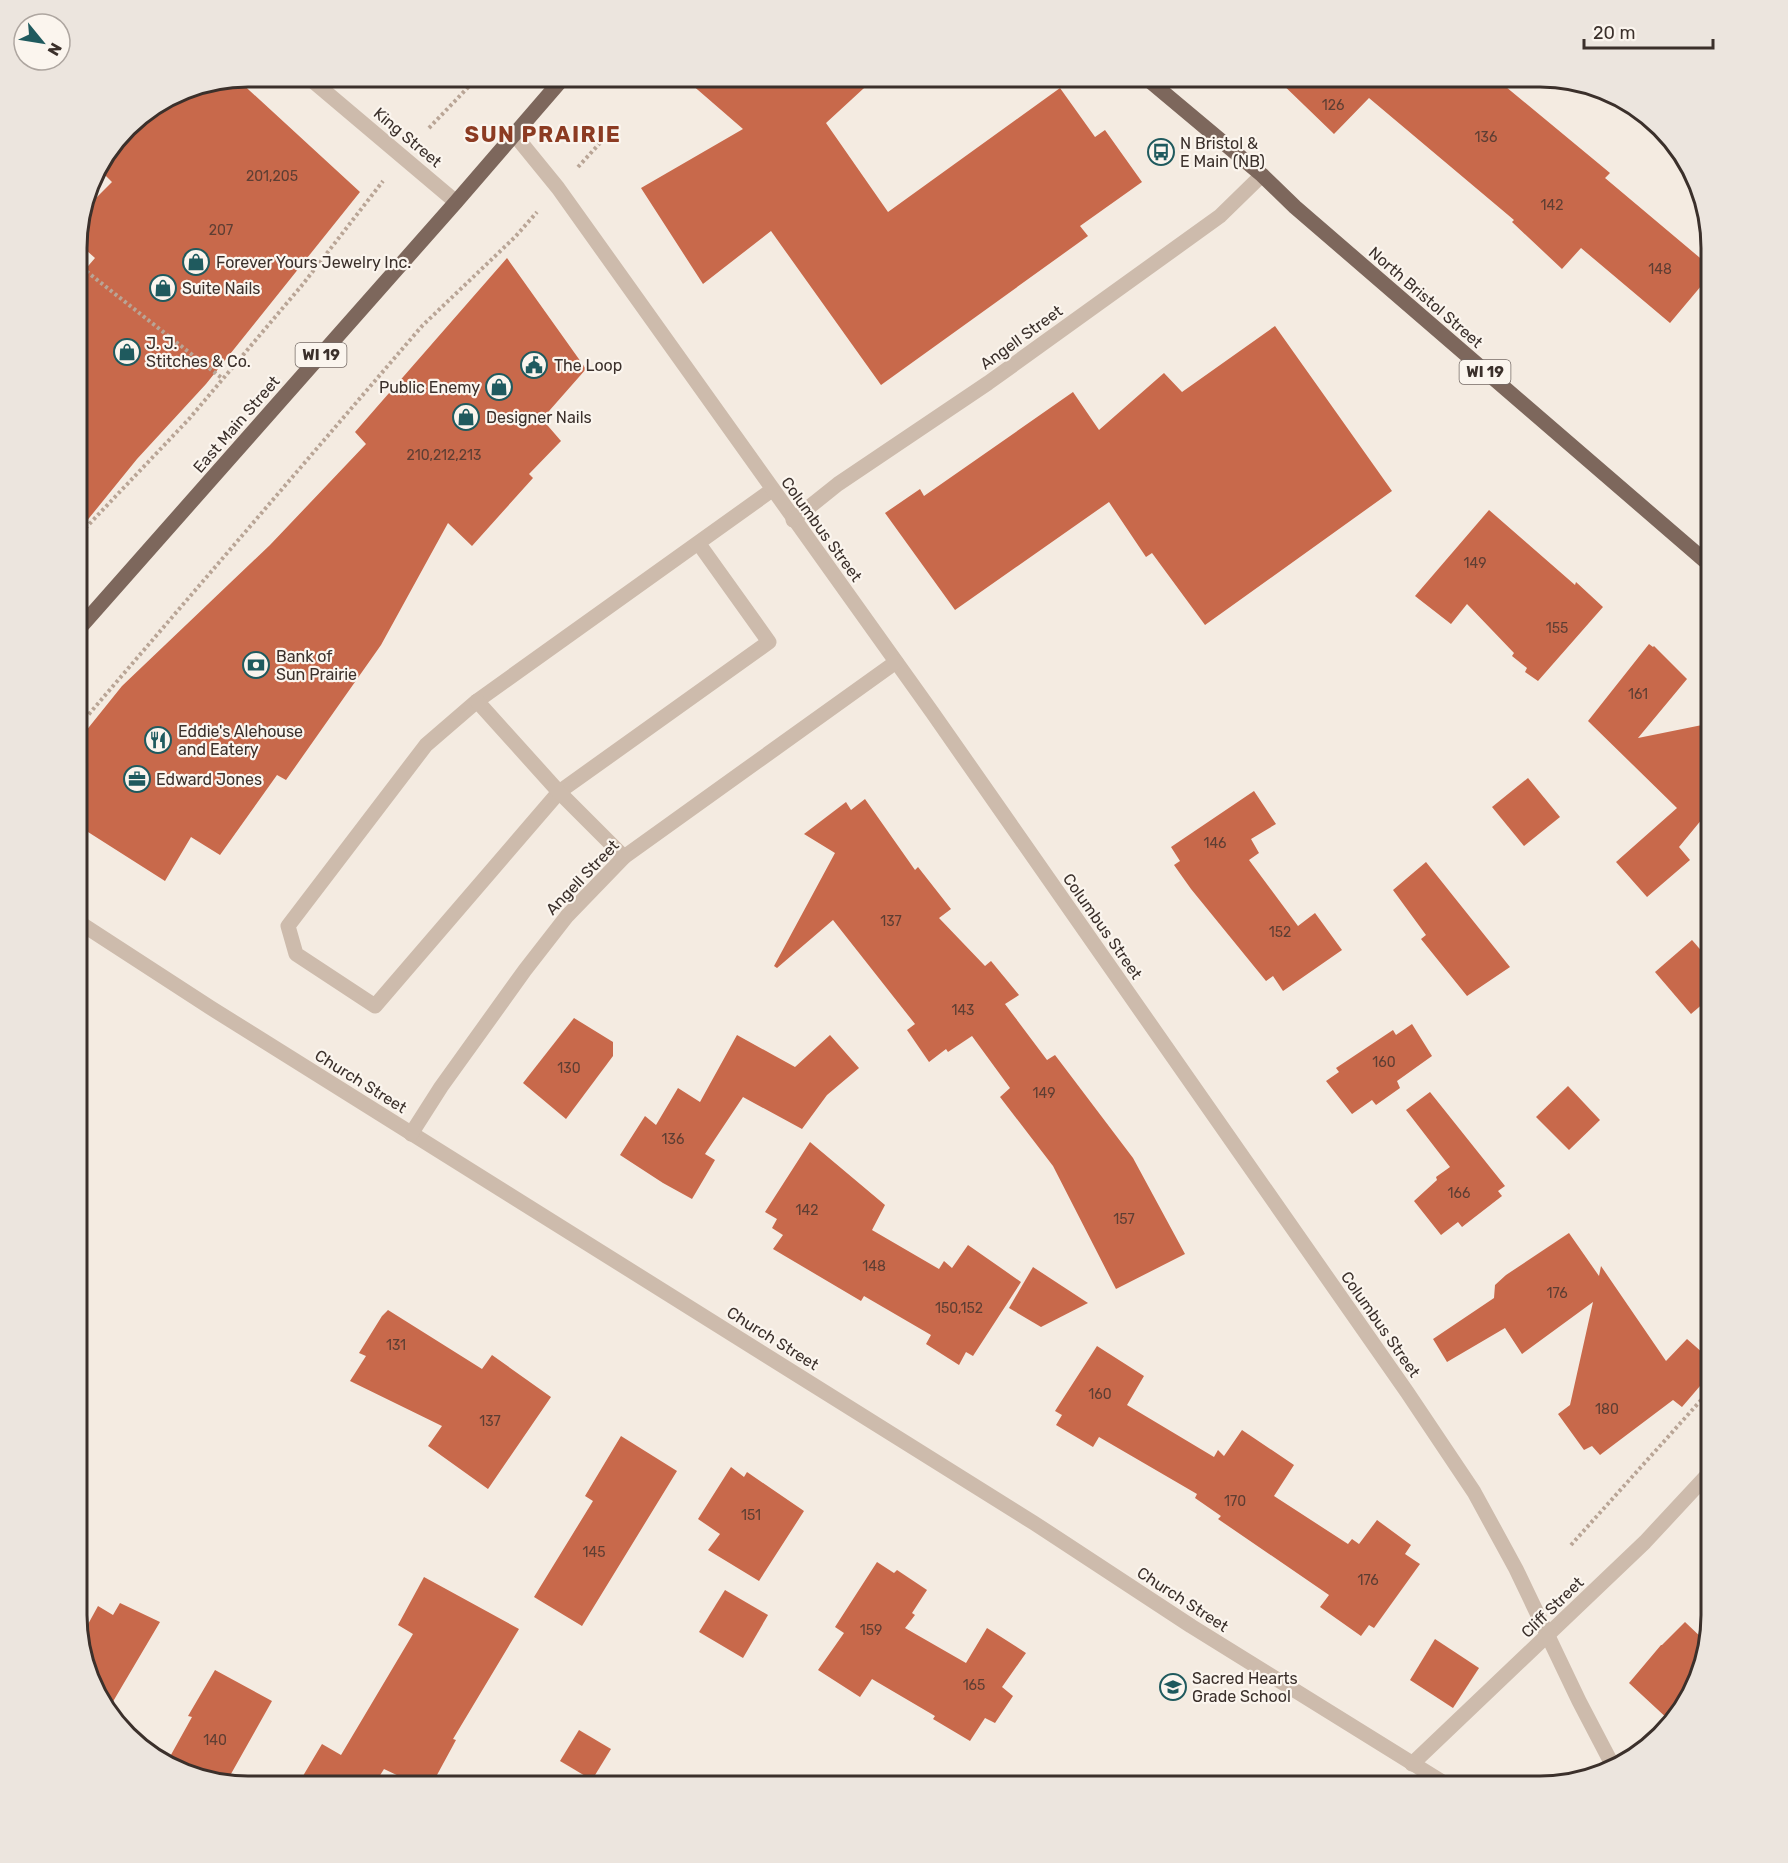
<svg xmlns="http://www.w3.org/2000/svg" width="1788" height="1863" viewBox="0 0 1788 1863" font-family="Rubik,sans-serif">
  <rect width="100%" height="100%" fill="#f4ebe1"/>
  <g fill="#c8694b">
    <polygon points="683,77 876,77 826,123 888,212 1060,88 1095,137 1105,130 1142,182 1080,226 1088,236 881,385 771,231 703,284 641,188 743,129"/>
    <polygon points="1275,77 1494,77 1610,173 1605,178 1712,268 1712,273 1670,323 1581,248 1562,269 1512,222 1514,220 1369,98 1334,134"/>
    <polygon points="237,79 360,192 206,384 137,459 77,533 77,279 95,258 77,242 77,237 84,210 112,182 98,168 135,119 183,89"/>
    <polygon points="507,258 586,369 542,419 561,441 529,474 533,478 472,546 448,523 381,645 286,780 277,775 220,855 191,837 165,881 77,825 77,742 122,686 270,545 366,444 355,432"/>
    <polygon points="1275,326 1392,491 1205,625 1152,553 1146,557 1109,502 955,610 885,513 920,489 924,496 1073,392 1099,430 1164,373 1182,392"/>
    <polygon points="1489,510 1575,585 1576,582 1603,607 1538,681 1525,672 1527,668 1512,656 1514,653 1467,604 1451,624 1415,596"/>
    <polygon points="1649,644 1653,647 1654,646 1687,679 1638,738 1712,723 1712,807 1679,847 1690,860 1647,897 1616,862 1677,808 1588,721"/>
    <polygon points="1528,778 1560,817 1524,846 1492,807"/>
    <polygon points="1254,791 1276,824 1251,839 1259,853 1249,860 1298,926 1315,913 1342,950 1283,991 1273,976 1266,981 1191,889 1174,865 1180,861 1171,847"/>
    <polygon points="865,799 915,870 918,867 951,909 939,918 985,966 991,961 1019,995 1005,1004 1047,1060 1055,1055 1133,1158 1185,1254 1116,1289 1053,1166 1000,1097 1010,1088 972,1036 948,1052 946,1049 929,1062 907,1030 915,1024 833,920 777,968 774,966 835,853 804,834 846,802 851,810"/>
    <polygon points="1426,862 1510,967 1467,996 1421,939 1426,935 1393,890"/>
    <polygon points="1692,940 1712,963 1712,996 1691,1014 1655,972"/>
    <polygon points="574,1018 613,1042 613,1056 566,1119 523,1083"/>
    <polygon points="1412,1024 1432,1056 1397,1081 1400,1088 1376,1105 1372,1100 1352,1114 1326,1081 1339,1072 1336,1068 1393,1030 1396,1035"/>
    <polygon points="737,1035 795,1067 830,1035 859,1068 827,1095 802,1129 743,1097 705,1154 715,1160 692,1199 663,1183 620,1155 645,1116 656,1125 678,1088 700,1102"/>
    <polygon points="1568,1086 1600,1120 1569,1150 1536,1117"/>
    <polygon points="1430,1092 1505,1186 1498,1191 1502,1196 1462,1227 1458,1222 1441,1235 1414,1201 1437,1180 1436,1177 1450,1167 1406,1110"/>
    <polygon points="810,1142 885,1205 872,1230 939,1269 944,1261 952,1268 968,1245 1021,1282 973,1356 966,1352 959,1365 926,1344 931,1335 864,1296 861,1301 773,1249 783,1235 772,1228 777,1219 765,1212"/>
    <polygon points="1569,1233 1599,1276 1601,1266 1666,1361 1687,1339 1712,1361 1712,1372 1682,1407 1673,1400 1600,1455 1592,1446 1584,1450 1558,1414 1570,1405 1593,1302 1522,1354 1505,1328 1447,1362 1433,1339 1494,1298 1495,1285 1506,1275"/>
    <polygon points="1033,1267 1088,1303 1041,1327 1009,1308"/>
    <polygon points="388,1310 482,1369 492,1355 551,1397 488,1489 428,1446 442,1426 350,1381 366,1356 359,1353 382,1316"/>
    <polygon points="1097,1346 1144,1376 1127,1405 1214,1457 1218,1450 1224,1456 1242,1430 1294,1465 1274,1496 1348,1544 1352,1539 1359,1544 1377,1520 1411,1545 1405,1554 1420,1564 1374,1628 1369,1625 1361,1636 1320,1607 1329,1595 1218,1519 1221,1516 1195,1498 1197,1494 1099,1437 1093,1447 1056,1425 1062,1415 1055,1411"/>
    <polygon points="621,1436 677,1471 582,1626 534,1597 593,1501 585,1496"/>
    <polygon points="731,1467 744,1477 747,1472 804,1511 759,1581 708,1550 720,1534 698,1519"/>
    <polygon points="877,1562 894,1573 897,1570 927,1590 912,1613 915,1615 905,1628 966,1663 987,1628 1026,1653 1002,1687 1013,1696 995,1723 985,1718 970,1741 933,1719 935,1716 872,1679 860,1697 818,1670 844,1633 835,1627"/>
    <polygon points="424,1577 519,1629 453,1739 456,1740 431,1786 420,1786 384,1769 379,1777 394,1786 297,1786 322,1744 341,1755 413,1634 398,1625"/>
    <polygon points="725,1590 768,1615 743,1658 699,1632"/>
    <polygon points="120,1603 160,1622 108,1710 89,1680 81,1637 98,1606 113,1615"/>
    <polygon points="1685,1622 1705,1641 1694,1690 1670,1721 1629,1683 1661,1645 1662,1645"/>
    <polygon points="1435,1639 1479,1668 1453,1708 1410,1680"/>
    <polygon points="215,1670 272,1701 227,1781 184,1771 167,1762 192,1717 188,1716"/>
    <polygon points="579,1730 611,1749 592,1780 560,1761"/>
  </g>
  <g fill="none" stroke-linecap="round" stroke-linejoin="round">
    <g stroke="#b9a596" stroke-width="4" stroke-dasharray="3 3" stroke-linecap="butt">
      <polyline points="429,128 478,77"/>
      <polyline points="578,167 600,143"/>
      <polyline points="77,264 223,379"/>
      <polyline points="77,537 189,419 303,284 383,181"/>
      <polyline points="77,728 422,326 515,237 537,212"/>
      <polyline points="1571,1545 1711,1389"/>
    </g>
    <g stroke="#cdbbac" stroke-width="15">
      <polyline points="699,544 769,642 559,792 375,1006 296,954 288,926 426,745 477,701 772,490"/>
      <polyline points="477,701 559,792 624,857"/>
    </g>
    <g stroke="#cdbbac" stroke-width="15">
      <polyline points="308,77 456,202"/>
      <polyline points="514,134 558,188 932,712 1407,1392 1474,1492 1516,1569 1579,1701 1614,1768"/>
      <polyline points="793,520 838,484 988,383 1220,216 1262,175"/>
      <polyline points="77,921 211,1008 1034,1523 1191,1626 1449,1786"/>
      <polyline points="411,1134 441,1087 525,970 567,916 624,857 896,662"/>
      <polyline points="1412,1764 1645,1542 1711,1471"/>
    </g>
    <g stroke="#7d675c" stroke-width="15">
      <polyline points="1145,77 1262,175 1295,207 1711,566"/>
      <polyline points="77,631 456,202 564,77"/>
    </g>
  </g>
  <defs>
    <symbol id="bus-ring" viewBox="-11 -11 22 22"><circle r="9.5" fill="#fbf5ee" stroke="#1f5a5e" stroke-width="1.5"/><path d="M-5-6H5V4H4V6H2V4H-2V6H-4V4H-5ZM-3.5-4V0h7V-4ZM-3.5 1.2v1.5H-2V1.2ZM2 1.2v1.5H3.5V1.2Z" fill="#1f5a5e"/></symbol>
    <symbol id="shop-ring" viewBox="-11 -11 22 22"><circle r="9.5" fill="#fbf5ee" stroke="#1f5a5e" stroke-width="1.5"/><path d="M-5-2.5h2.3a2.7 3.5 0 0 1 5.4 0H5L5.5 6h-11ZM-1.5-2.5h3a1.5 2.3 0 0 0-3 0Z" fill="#1f5a5e"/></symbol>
    <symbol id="civic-ring" viewBox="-11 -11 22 22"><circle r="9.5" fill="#fbf5ee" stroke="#1f5a5e" stroke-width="1.5"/><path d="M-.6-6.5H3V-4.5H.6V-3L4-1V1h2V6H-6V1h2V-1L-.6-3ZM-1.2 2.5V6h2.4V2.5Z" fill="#1f5a5e"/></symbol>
    <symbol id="bank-ring" viewBox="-11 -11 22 22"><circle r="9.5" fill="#fbf5ee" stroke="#1f5a5e" stroke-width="1.5"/><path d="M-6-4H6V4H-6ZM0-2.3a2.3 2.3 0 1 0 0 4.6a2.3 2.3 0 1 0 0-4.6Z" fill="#1f5a5e"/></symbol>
    <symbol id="restaurant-ring" viewBox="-11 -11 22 22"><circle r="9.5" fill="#fbf5ee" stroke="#1f5a5e" stroke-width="1.5"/><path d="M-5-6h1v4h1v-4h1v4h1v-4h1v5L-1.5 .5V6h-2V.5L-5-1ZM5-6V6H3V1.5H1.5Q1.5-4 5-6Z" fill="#1f5a5e"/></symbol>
    <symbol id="office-ring" viewBox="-11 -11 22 22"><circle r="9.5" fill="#fbf5ee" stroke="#1f5a5e" stroke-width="1.5"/><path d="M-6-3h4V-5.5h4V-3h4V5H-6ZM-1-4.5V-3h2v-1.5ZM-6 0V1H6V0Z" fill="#1f5a5e"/></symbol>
    <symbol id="school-ring" viewBox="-11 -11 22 22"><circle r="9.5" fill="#fbf5ee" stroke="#1f5a5e" stroke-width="1.5"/><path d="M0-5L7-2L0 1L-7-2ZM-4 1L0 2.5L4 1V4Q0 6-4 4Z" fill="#1f5a5e"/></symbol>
  </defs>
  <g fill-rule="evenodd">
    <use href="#bus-ring" x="1146" y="137" width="30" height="30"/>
    <use href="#shop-ring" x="181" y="247" width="30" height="30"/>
    <use href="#shop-ring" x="148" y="273" width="30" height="30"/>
    <use href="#shop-ring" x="112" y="337" width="30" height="30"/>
    <use href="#civic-ring" x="519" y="350" width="30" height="30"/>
    <use href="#shop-ring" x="484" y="372" width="30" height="30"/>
    <use href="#shop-ring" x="451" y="402" width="30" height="30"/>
    <use href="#bank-ring" x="241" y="650" width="30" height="30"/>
    <use href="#restaurant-ring" x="143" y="725" width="30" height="30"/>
    <use href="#office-ring" x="122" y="764" width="30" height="30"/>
    <use href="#school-ring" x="1158" y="1672" width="30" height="30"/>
  </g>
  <g text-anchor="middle" stroke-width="4.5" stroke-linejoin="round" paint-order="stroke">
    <g font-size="14" fill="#5e3e33">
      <text x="1333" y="110">126</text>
      <text x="1486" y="142">136</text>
      <text x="272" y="181">201,205</text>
      <text x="1552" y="210">142</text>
      <text x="221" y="235">207</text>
      <text x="1660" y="274">148</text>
      <text x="444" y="460">210,212,213</text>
      <text x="1475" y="568">149</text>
      <text x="1557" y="633">155</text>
      <text x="1638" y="699">161</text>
      <text x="1215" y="848">146</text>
      <text x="891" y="926">137</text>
      <text x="1280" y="937">152</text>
      <text x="963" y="1015">143</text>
      <text x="1384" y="1067">160</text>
      <text x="569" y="1073">130</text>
      <text x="1044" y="1098">149</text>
      <text x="673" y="1144">136</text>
      <text x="1459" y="1198">166</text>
      <text x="807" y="1215">142</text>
      <text x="1124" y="1224">157</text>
      <text x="874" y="1271">148</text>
      <text x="1557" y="1298">176</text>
      <text x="959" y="1313">150,152</text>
      <text x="396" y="1350">131</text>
      <text x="1100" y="1399">160</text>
      <text x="1607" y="1414">180</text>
      <text x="490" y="1426">137</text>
      <text x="1235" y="1506">170</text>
      <text x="751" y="1520">151</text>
      <text x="594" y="1557">145</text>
      <text x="1368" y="1585">176</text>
      <text x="871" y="1635">159</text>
      <text x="974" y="1690">165</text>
      <text x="215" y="1745">140</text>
    </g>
    <g fill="#fbf5ee" stroke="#756b66" stroke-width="1.5">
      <rect x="295.5" y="343" width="51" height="24" rx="4.5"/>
      <rect x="1459.5" y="360" width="51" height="24" rx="4.5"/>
    </g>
    <g font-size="15" font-weight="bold" fill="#3b302b">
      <text x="321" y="360">WI 19</text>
      <text x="1485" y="377">WI 19</text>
    </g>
    <g font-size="16" fill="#3b302b" stroke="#fbf5ee">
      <text transform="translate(408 137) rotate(40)" y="6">King Street</text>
      <text transform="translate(1426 297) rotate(41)" y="6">North Bristol Street</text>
      <text transform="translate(1021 337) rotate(-36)" y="6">Angell Street</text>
      <text transform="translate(236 424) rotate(-49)" y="6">East Main Street</text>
      <text transform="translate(822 529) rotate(54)" y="6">Columbus Street</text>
      <text transform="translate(582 877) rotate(-46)" y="6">Angell Street</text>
      <text transform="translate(1103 926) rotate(55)" y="6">Columbus Street</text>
      <text transform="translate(361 1081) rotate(32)" y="6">Church Street</text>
      <text transform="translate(1381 1324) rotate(55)" y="6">Columbus Street</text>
      <text transform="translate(773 1338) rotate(32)" y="6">Church Street</text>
      <text transform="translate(1183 1599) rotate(33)" y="6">Church Street</text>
      <text transform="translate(1552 1607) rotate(-44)" y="6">Cliff Street</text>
    </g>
    <g font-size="16" fill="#3b302b" stroke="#fbf5ee" text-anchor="start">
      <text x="1180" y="149">N Bristol &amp;<tspan x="1180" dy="18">E Main (NB)</tspan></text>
      <text x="216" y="268">Forever Yours Jewelry Inc.</text>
      <text x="182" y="294">Suite Nails</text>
      <text x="146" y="349">J. J.<tspan x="146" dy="18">Stitches &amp; Co.</tspan></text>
      <text x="554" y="371">The Loop</text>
      <text x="480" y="393" text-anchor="end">Public Enemy</text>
      <text x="486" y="423">Designer Nails</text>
      <text x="276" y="662">Bank of<tspan x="276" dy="18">Sun Prairie</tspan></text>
      <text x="178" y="737">Eddie's Alehouse<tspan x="178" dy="18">and Eatery</tspan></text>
      <text x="156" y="785">Edward Jones</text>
      <text x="1192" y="1684">Sacred Hearts<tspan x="1192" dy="18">Grade School</tspan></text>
    </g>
    <g font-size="22" font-weight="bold" letter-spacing="1.5" fill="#8c3b22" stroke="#fbf5ee">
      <text x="543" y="142">SUN PRAIRIE</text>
    </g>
  </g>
  <path d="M0 0H1788V1863H0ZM248 87H1540A161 161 0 0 1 1701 248V1615A161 161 0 0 1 1540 1776H248A161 161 0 0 1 87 1615V248A161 161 0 0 1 248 87Z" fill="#ece5de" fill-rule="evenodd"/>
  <path fill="none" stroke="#3b302b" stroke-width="3" d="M248 87H1540A161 161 0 0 1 1701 248V1615A161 161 0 0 1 1540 1776H248A161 161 0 0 1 87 1615V248A161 161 0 0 1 248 87Z"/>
  <g transform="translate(42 42) rotate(120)"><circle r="28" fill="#fbf5ee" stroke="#aea6a0" stroke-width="1.5"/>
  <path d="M0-4.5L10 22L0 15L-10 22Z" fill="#1f5a5e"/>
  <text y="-9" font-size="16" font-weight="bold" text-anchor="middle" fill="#3b302b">N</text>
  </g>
  <path d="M1584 39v9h129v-9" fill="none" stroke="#3b302b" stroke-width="3"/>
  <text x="1593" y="39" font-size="18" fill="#3b302b" stroke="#fbf5ee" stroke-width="4.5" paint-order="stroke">20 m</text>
</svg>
